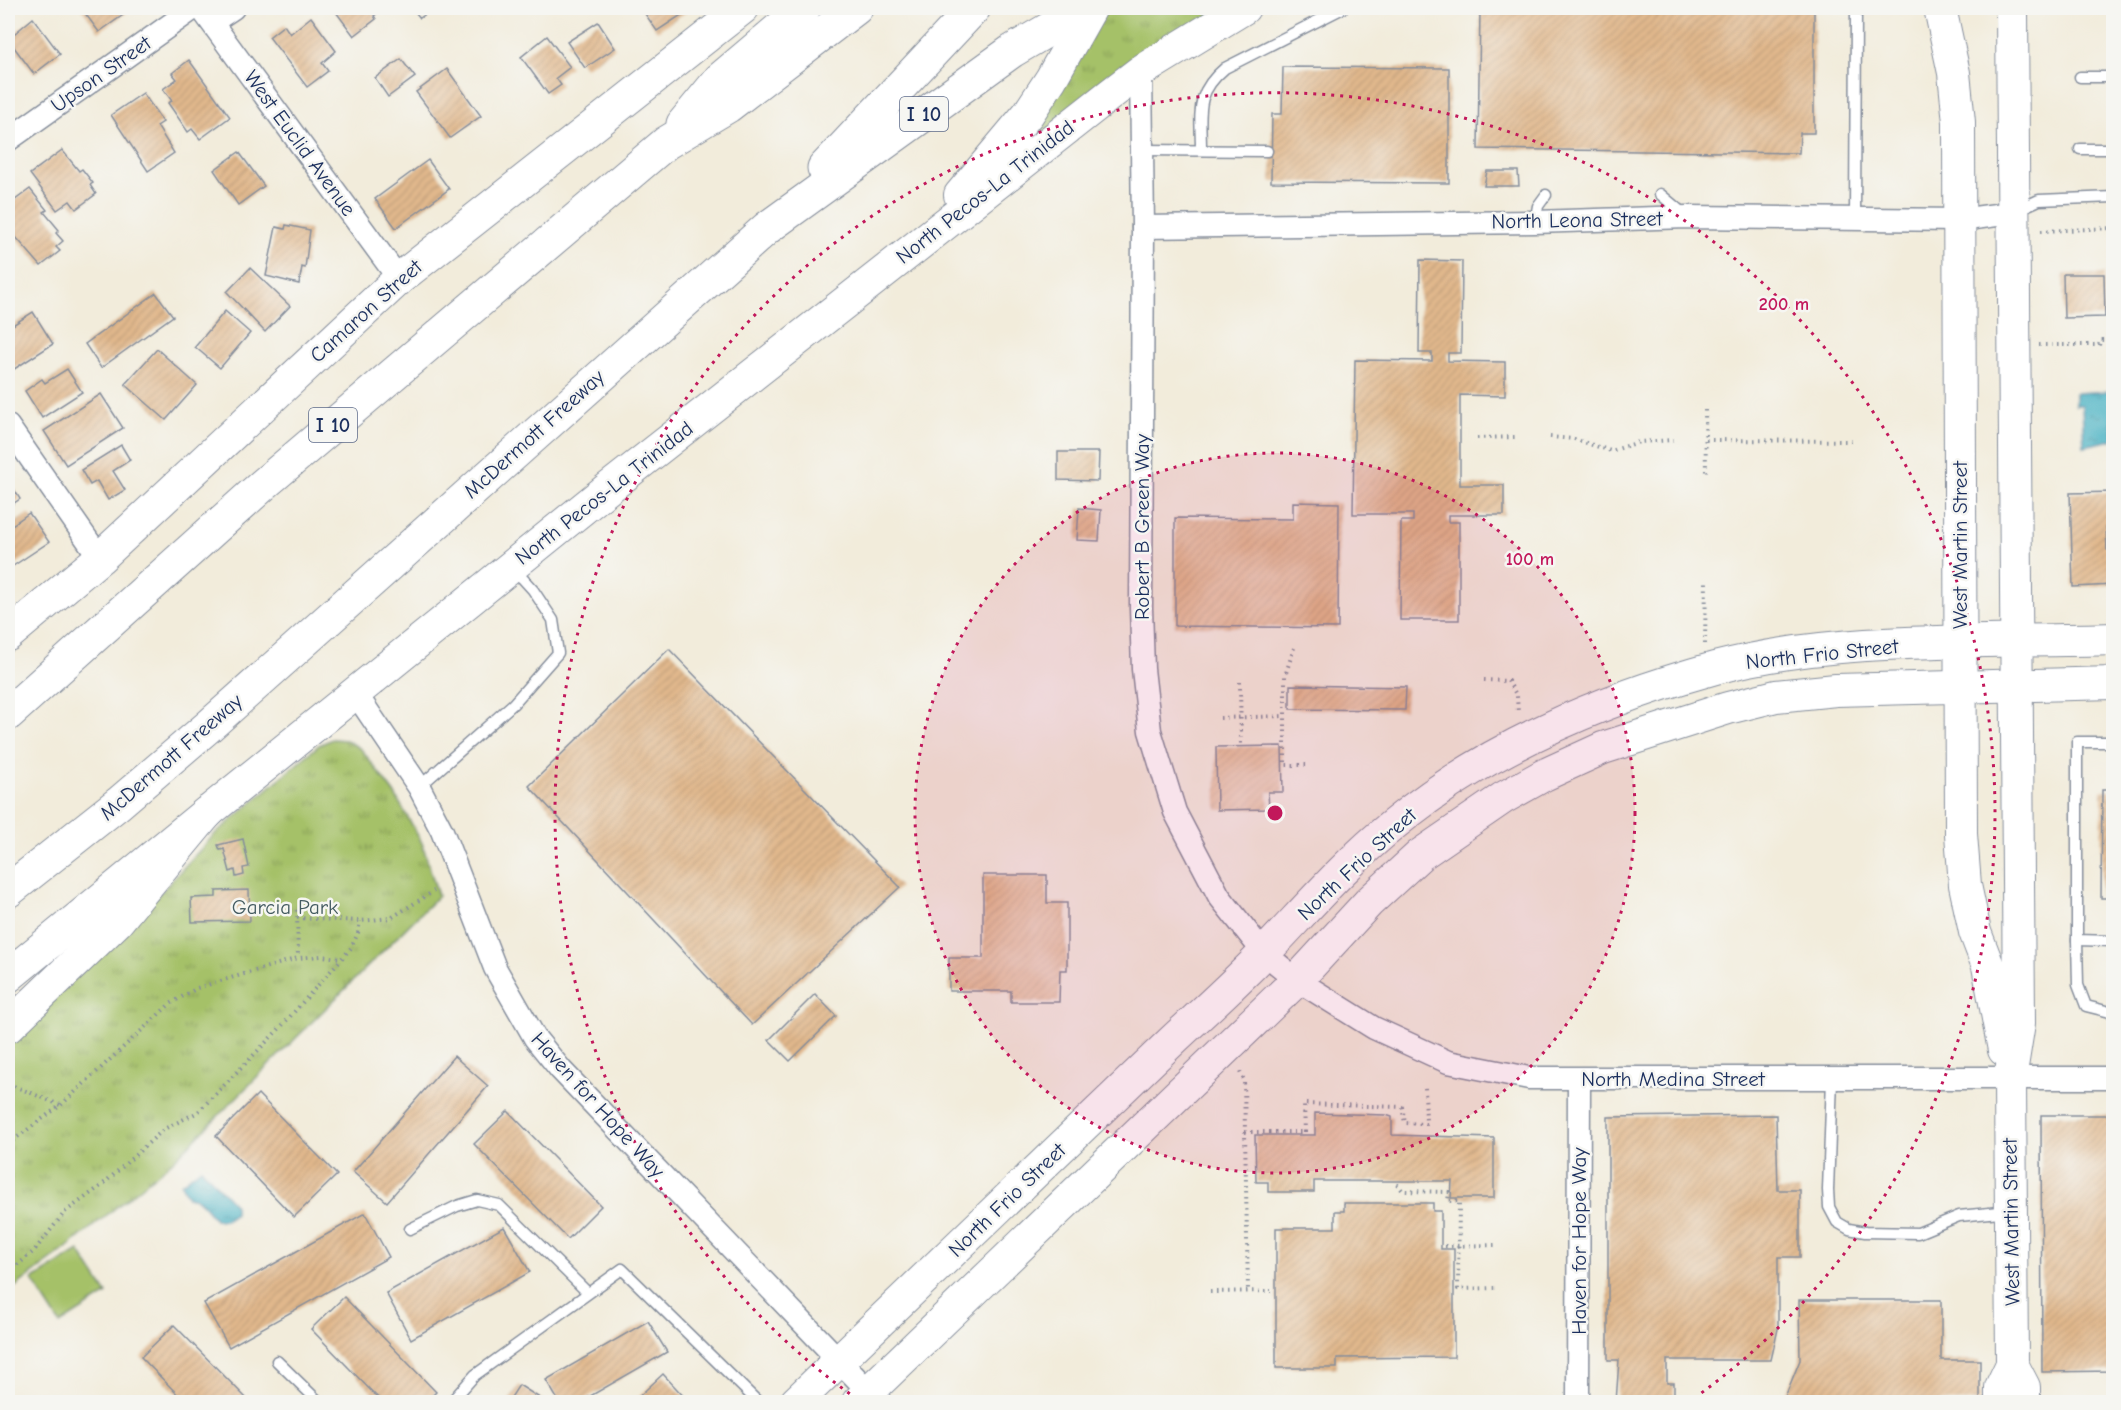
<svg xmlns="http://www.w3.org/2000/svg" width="2121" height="1410" viewBox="0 0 2121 1410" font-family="'Comic Neue',sans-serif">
  <defs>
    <pattern id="grass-tufts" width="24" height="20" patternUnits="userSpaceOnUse" patternTransform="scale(1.5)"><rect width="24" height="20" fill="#a5c168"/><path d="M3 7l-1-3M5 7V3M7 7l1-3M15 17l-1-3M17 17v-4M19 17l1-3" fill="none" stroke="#869d59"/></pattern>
    <pattern id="water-ripples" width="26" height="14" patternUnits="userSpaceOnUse" patternTransform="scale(1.5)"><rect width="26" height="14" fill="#44b0c2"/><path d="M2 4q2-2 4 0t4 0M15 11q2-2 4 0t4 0" fill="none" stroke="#3890a1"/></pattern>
    <pattern id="building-hatch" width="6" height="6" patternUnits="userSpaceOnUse" patternTransform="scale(1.5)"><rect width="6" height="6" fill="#e1b88c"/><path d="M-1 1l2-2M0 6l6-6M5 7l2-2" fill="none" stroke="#c09e7b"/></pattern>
  </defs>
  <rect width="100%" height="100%" fill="#f6f6f2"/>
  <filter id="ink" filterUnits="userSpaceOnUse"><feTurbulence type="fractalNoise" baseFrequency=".0167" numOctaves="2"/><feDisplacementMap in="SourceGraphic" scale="12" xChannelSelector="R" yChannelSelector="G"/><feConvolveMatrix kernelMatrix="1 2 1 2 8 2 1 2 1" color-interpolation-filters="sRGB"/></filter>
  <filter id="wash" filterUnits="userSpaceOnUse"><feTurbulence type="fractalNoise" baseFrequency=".008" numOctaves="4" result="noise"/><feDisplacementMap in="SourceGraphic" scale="24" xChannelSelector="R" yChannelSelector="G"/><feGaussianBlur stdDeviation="1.35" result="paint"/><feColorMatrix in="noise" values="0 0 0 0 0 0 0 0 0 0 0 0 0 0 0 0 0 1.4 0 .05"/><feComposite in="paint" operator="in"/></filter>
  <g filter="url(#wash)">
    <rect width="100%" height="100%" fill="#f2ecdb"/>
    <g fill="url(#grass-tufts)" stroke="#607863" stroke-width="1.5">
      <polygon points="1101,8 1219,8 1016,155"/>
      <polygon points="332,739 346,740 361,749 394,793 422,843 438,896 173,1161 59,1254 8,1292 8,1040 114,942 214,835 319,745"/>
    </g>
    <polygon fill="#a5c168" stroke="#607863" stroke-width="1.5" points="79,1251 107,1294 60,1324 32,1280"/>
    <g fill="url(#water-ripples)" stroke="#307090" stroke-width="1.5">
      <polygon points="2113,391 2113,440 2084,446 2082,405 2075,405 2075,393"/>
      <polygon points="201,1168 235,1205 235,1213 225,1220 216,1220 198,1199 188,1197 181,1184"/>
    </g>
    <g id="blocks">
      <g fill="url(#building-hatch)">
        <polygon points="81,8 133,8 99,32"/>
        <polygon points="333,8 381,8 382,9 374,16 376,19 354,36"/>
        <polygon points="412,8 434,8 420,18"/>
        <polygon points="641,8 692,8 657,31"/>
        <polygon points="1480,8 1814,8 1814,133 1800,133 1799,153 1478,149"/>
        <polygon points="311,17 336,51 322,63 328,71 307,87 269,37 284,25 290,34"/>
        <polygon points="33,18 60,54 34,74 8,39"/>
        <polygon points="598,22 615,48 585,68 567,42"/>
        <polygon points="547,36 570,67 556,78 561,85 548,94 521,57"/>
        <polygon points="401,59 415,77 388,97 375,78"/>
        <polygon points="189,60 230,117 200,139 192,129 188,132 168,103 172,101 163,89 177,79 172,73"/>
        <polygon points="1283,67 1449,68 1449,183 1271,182 1272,114 1282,114"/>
        <polygon points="447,69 481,116 450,138 416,92"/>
        <polygon points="143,93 163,122 157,126 174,153 148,171 111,115"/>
        <polygon points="62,150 79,171 82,169 93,183 90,185 96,194 76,209 70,201 57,210 30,174"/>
        <polygon points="239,152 264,186 238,205 214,170"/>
        <polygon points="428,160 449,189 396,228 375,199"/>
        <polygon points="1487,171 1518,171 1519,186 1484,186"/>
        <polygon points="30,189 47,210 44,212 59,230 56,233 63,241 56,247 60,251 41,266 8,228 8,199 11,203"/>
        <polygon points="286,225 310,230 305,268 302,267 299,284 266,276 276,227 285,229"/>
        <polygon points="1420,260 1462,261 1461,353 1448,353 1448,361 1505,362 1505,396 1460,395 1460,485 1504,485 1504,515 1448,515 1448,522 1459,522 1459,620 1400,620 1401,521 1413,521 1413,514 1353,514 1355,360 1432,361 1432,353 1419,353"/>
        <polygon points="250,268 290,306 265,332 227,292"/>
        <polygon points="2063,274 2104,274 2105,317 2064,318"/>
        <polygon points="156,293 173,316 101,368 85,344"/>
        <polygon points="225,311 250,333 220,368 195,347"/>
        <polygon points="33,312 53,344 8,373 8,328"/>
        <polygon points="157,349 197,385 166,420 125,384"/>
        <polygon points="67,369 82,392 42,418 25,391 42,379 45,383"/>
        <polygon points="101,394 123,428 66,465 44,431"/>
        <polygon points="121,445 130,460 113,471 125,490 108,500 97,481 90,485 81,470"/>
        <polygon points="1058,452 1099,452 1098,481 1058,480"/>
        <polygon points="10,483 20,499 8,507 8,485"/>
        <polygon points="2114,492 2114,527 2106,527 2107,550 2114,549 2114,585 2073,587 2070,493"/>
        <polygon points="1293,502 1339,503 1338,628 1175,626 1175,518 1293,519"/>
        <polygon points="1079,508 1101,510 1099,541 1077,540"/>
        <polygon points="29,513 49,542 10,568 8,564 8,528"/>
        <polygon points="669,649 900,887 752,1025 529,786"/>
        <polygon points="1290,685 1406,687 1405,710 1290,709"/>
        <polygon points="1282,746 1283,792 1268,792 1269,809 1217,810 1216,747"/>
        <polygon points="2102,790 2114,790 2114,898 2101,898"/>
        <polygon points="243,839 249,867 243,868 244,875 236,877 235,870 230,872 224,849 220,850 218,845"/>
        <polygon points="983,875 1047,875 1047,903 1067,903 1067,970 1060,970 1059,1002 1011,1002 1011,991 949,991 949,958 983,958"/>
        <polygon points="249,890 250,921 192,922 191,898 216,897 216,891"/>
        <polygon points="815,994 836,1016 790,1061 769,1040"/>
        <polygon points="454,1056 488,1086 387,1202 353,1172"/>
        <polygon points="258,1094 337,1175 294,1217 216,1136"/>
        <polygon points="508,1111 601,1206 568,1239 474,1144"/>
        <polygon points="1315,1113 1386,1115 1392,1117 1392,1135 1494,1138 1494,1198 1451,1198 1452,1181 1314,1181 1314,1192 1268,1192 1268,1182 1256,1182 1255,1135 1315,1135"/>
        <polygon points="1776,1115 1778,1190 1800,1190 1800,1257 1778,1257 1778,1329 1771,1360 1667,1360 1667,1383 1674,1383 1674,1402 1616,1402 1619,1360 1608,1360 1608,1117"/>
        <polygon points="2041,1115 2114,1115 2114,1371 2042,1372"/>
        <polygon points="1344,1203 1433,1203 1433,1211 1441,1211 1441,1249 1454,1249 1454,1357 1337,1358 1337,1368 1276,1368 1276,1228 1335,1228 1335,1211 1344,1211"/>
        <polygon points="365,1213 389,1257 229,1347 204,1303"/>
        <polygon points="504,1227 530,1272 411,1339 386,1293"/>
        <polygon points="344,1297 436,1392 426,1402 382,1402 311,1329"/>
        <polygon points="1799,1300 1941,1300 1941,1360 1980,1360 1980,1402 1783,1402 1800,1360"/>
        <polygon points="648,1321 667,1352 580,1402 559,1402 546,1380"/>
        <polygon points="174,1325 250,1402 185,1402 141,1357"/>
        <polygon points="663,1374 688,1401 687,1402 633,1402"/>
        <polygon points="519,1385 546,1402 508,1402"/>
      </g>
    </g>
  </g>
  <g filter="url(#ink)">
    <use href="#blocks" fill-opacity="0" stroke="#868e9c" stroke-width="1.5"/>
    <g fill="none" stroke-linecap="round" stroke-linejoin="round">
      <defs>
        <g id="service">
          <polyline points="2080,77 2114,77"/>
          <polyline points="2080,149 2114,149"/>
          <polyline points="1142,150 1267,151"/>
          <path d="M1201,150c0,-37 -7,-56 24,-82l118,-60"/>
          <polyline points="1660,194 1685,215"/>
          <polyline points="2017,210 2039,200 2114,197"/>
          <polyline points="1855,220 1856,8"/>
          <polyline points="1535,222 1538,206 1546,195"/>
          <polyline points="2114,742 2077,742 2077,940 2114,941"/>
          <polyline points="419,787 513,704 558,653 553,620 533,590 514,569"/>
          <polyline points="2077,940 2078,985 2086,1006 2114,1013"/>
          <polyline points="1832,1079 1828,1190 1829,1207 1837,1222 1849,1229 1865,1232 1918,1233 1959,1216 2010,1211"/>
          <polyline points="410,1229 457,1206 477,1200 499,1205 587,1292"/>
          <polyline points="277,1361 319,1402"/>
          <polyline points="451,1402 475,1375 622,1269 758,1402"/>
        </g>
        <g id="minor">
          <polyline points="201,8 399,279"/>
          <polyline points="212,22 233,8"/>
          <polyline points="1141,71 1143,227 1141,608 1143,669 1150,731 1175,812 1219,896 1264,953 1297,980 1374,1028 1448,1062 1529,1078 2114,1078"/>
          <polyline points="8,140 194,8"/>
          <polyline points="1143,227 1535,222 1687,217 1960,220 2011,213"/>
          <polyline points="8,426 100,558"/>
          <polyline points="356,694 419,787 442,831 495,968 535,1038 561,1070 878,1401"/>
          <polyline points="1578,1402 1579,1080"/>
        </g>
        <g id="secondary">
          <polyline points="1940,8 1954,73 1959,122 1961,834 1965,885 1975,932 1988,966 2004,1050"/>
          <polyline points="2012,8 2019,1023 2010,1079 2012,1364 2024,1387 2024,1402"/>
          <polyline points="960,195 1028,114 1051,79 1091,8"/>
          <polyline points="8,635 100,558 399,279 743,8"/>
          <polyline points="8,1027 117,922 208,812 606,490 1112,93 1141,71 1244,8"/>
          <path d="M796,1402c124,-120 250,-240 375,-360 33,-31 67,-61 98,-94 40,-42 79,-87 125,-124 94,-77 206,-124 321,-156 121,-33 273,-25 399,-29"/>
          <polyline points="858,1402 1297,980 1369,902 1420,855 1503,798 1544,775 1603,748 1728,708 1776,696 1836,690 2114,683"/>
          <polyline points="2001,1402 2001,1387 2012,1364"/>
        </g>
        <g id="motorway">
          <polyline points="683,124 720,79 804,8"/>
          <polyline points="824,168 974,8"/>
          <polyline points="8,714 264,484 666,143 728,106 856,8"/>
          <polyline points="8,891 119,803 209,726 767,228 1012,51 1085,8"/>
          <polyline points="8,976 208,812"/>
        </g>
      </defs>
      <use href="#service" stroke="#868e9c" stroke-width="13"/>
      <use href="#minor" stroke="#868e9c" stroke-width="25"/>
      <use href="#secondary" stroke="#868e9c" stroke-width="34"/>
      <use href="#motorway" stroke="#868e9c" stroke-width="35"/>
      <g stroke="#868e9c" stroke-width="4" stroke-dasharray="1.5 4.5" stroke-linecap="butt">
        <polyline points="2041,231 2114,228"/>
        <polyline points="2039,345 2099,345 2101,340 2107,340 2114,344"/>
        <polyline points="1705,410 1706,472"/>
        <polyline points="1550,437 1574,439 1611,451 1639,442 1673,440"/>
        <polyline points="1477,438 1518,437"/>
        <polyline points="1706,440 1856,441"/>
        <polyline points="1705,644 1706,579"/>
        <polyline points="1294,648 1285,676 1285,765 1310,765"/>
        <polyline points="1484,680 1508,681 1517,696 1518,713"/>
        <polyline points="1240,682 1241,745"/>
        <polyline points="1220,718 1285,716"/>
        <polyline points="297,910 298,958"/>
        <polyline points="297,918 360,921 391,918 434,891"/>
        <polyline points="1240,1072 1244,1080 1248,1291"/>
        <polyline points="14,1086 60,1105"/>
        <polyline points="1245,1132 1305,1132 1304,1104 1402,1107 1405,1123 1426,1124 1425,1085"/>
        <polyline points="8,1144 61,1105 170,1004 197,988 298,958 321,956 341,958"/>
        <polyline points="1397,1184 1403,1191 1449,1192 1448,1201 1459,1201 1458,1289 1495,1288"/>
        <polyline points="1445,1246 1495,1245"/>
        <polyline points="8,1273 34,1251 65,1212 101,1186 164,1129 198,1112 279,1029 351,948 358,933 360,921"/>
        <polyline points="1210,1292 1271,1291"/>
      </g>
      <use href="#service" stroke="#fff" stroke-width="10"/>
      <use href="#minor" stroke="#fff" stroke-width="22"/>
      <use href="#secondary" stroke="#fff" stroke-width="32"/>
      <use href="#motorway" stroke="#fff" stroke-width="33"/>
    </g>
  </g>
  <circle cx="1275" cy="813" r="360" fill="#c2185b" fill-opacity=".12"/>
  <g fill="none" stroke="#c2185b" stroke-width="3" stroke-dasharray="3 6">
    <circle cx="1275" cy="813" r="360"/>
    <path d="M857 1399A720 720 0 1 1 1693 1399"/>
  </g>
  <g text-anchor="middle" stroke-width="5" stroke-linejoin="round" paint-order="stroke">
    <g fill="#f6f6f2" stroke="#5d6b8a" stroke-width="1.5">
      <rect x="900" y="97" width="48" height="34" rx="4.5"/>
      <rect x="309" y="408" width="48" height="34" rx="4.5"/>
    </g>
    <g font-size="20" font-weight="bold" fill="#1b2f5e">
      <text x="924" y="121">I 10</text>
      <text x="333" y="432">I 10</text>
    </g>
    <g font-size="21" fill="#1b2f5e" stroke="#f6f6f2">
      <text transform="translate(101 74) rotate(-35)" y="7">Upson Street</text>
      <text transform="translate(300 143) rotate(54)" y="7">West Euclid Avenue</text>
      <text transform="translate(985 192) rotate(-38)" y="7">North Pecos-La Trinidad</text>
      <text transform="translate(1577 220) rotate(-1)" y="7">North Leona Street</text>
      <text transform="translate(366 311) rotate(-42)" y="7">Camaron Street</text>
      <text transform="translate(534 434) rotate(-42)" y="7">McDermott Freeway</text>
      <text transform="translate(604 493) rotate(-38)" y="7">North Pecos-La Trinidad</text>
      <text transform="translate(1142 527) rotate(-90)" y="7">Robert B Green Way</text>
      <text transform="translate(1960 545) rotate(-90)" y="7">West Martin Street</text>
      <text transform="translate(1822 654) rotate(-6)" y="7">North Frio Street</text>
      <text transform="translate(171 757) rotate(-41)" y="7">McDermott Freeway</text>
      <text transform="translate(1357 864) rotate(-43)" y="7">North Frio Street</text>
      <text x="1673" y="1086">North Medina Street</text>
      <text transform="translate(598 1105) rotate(48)" y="7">Haven for Hope Way</text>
      <text transform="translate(1007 1200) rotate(-44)" y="7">North Frio Street</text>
      <text transform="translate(2011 1222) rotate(-91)" y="7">West Martin Street</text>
      <text transform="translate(1579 1241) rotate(-90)" y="7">Haven for Hope Way</text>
    </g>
    <g font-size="21" fill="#445b61" stroke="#f6f6f2">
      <text x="285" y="914">Garcia Park</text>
    </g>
  </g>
  <circle cx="1275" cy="813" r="9" fill="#c2185b" stroke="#f6f6f2" stroke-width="3"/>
  <g font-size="18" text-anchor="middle" font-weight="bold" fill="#c2185b" stroke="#f6f6f2" stroke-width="5" stroke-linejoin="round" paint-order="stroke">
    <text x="1784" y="310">200 m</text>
    <text x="1530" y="565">100 m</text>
  </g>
  <rect width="2121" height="1410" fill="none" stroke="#f6f6f2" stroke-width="30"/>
</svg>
